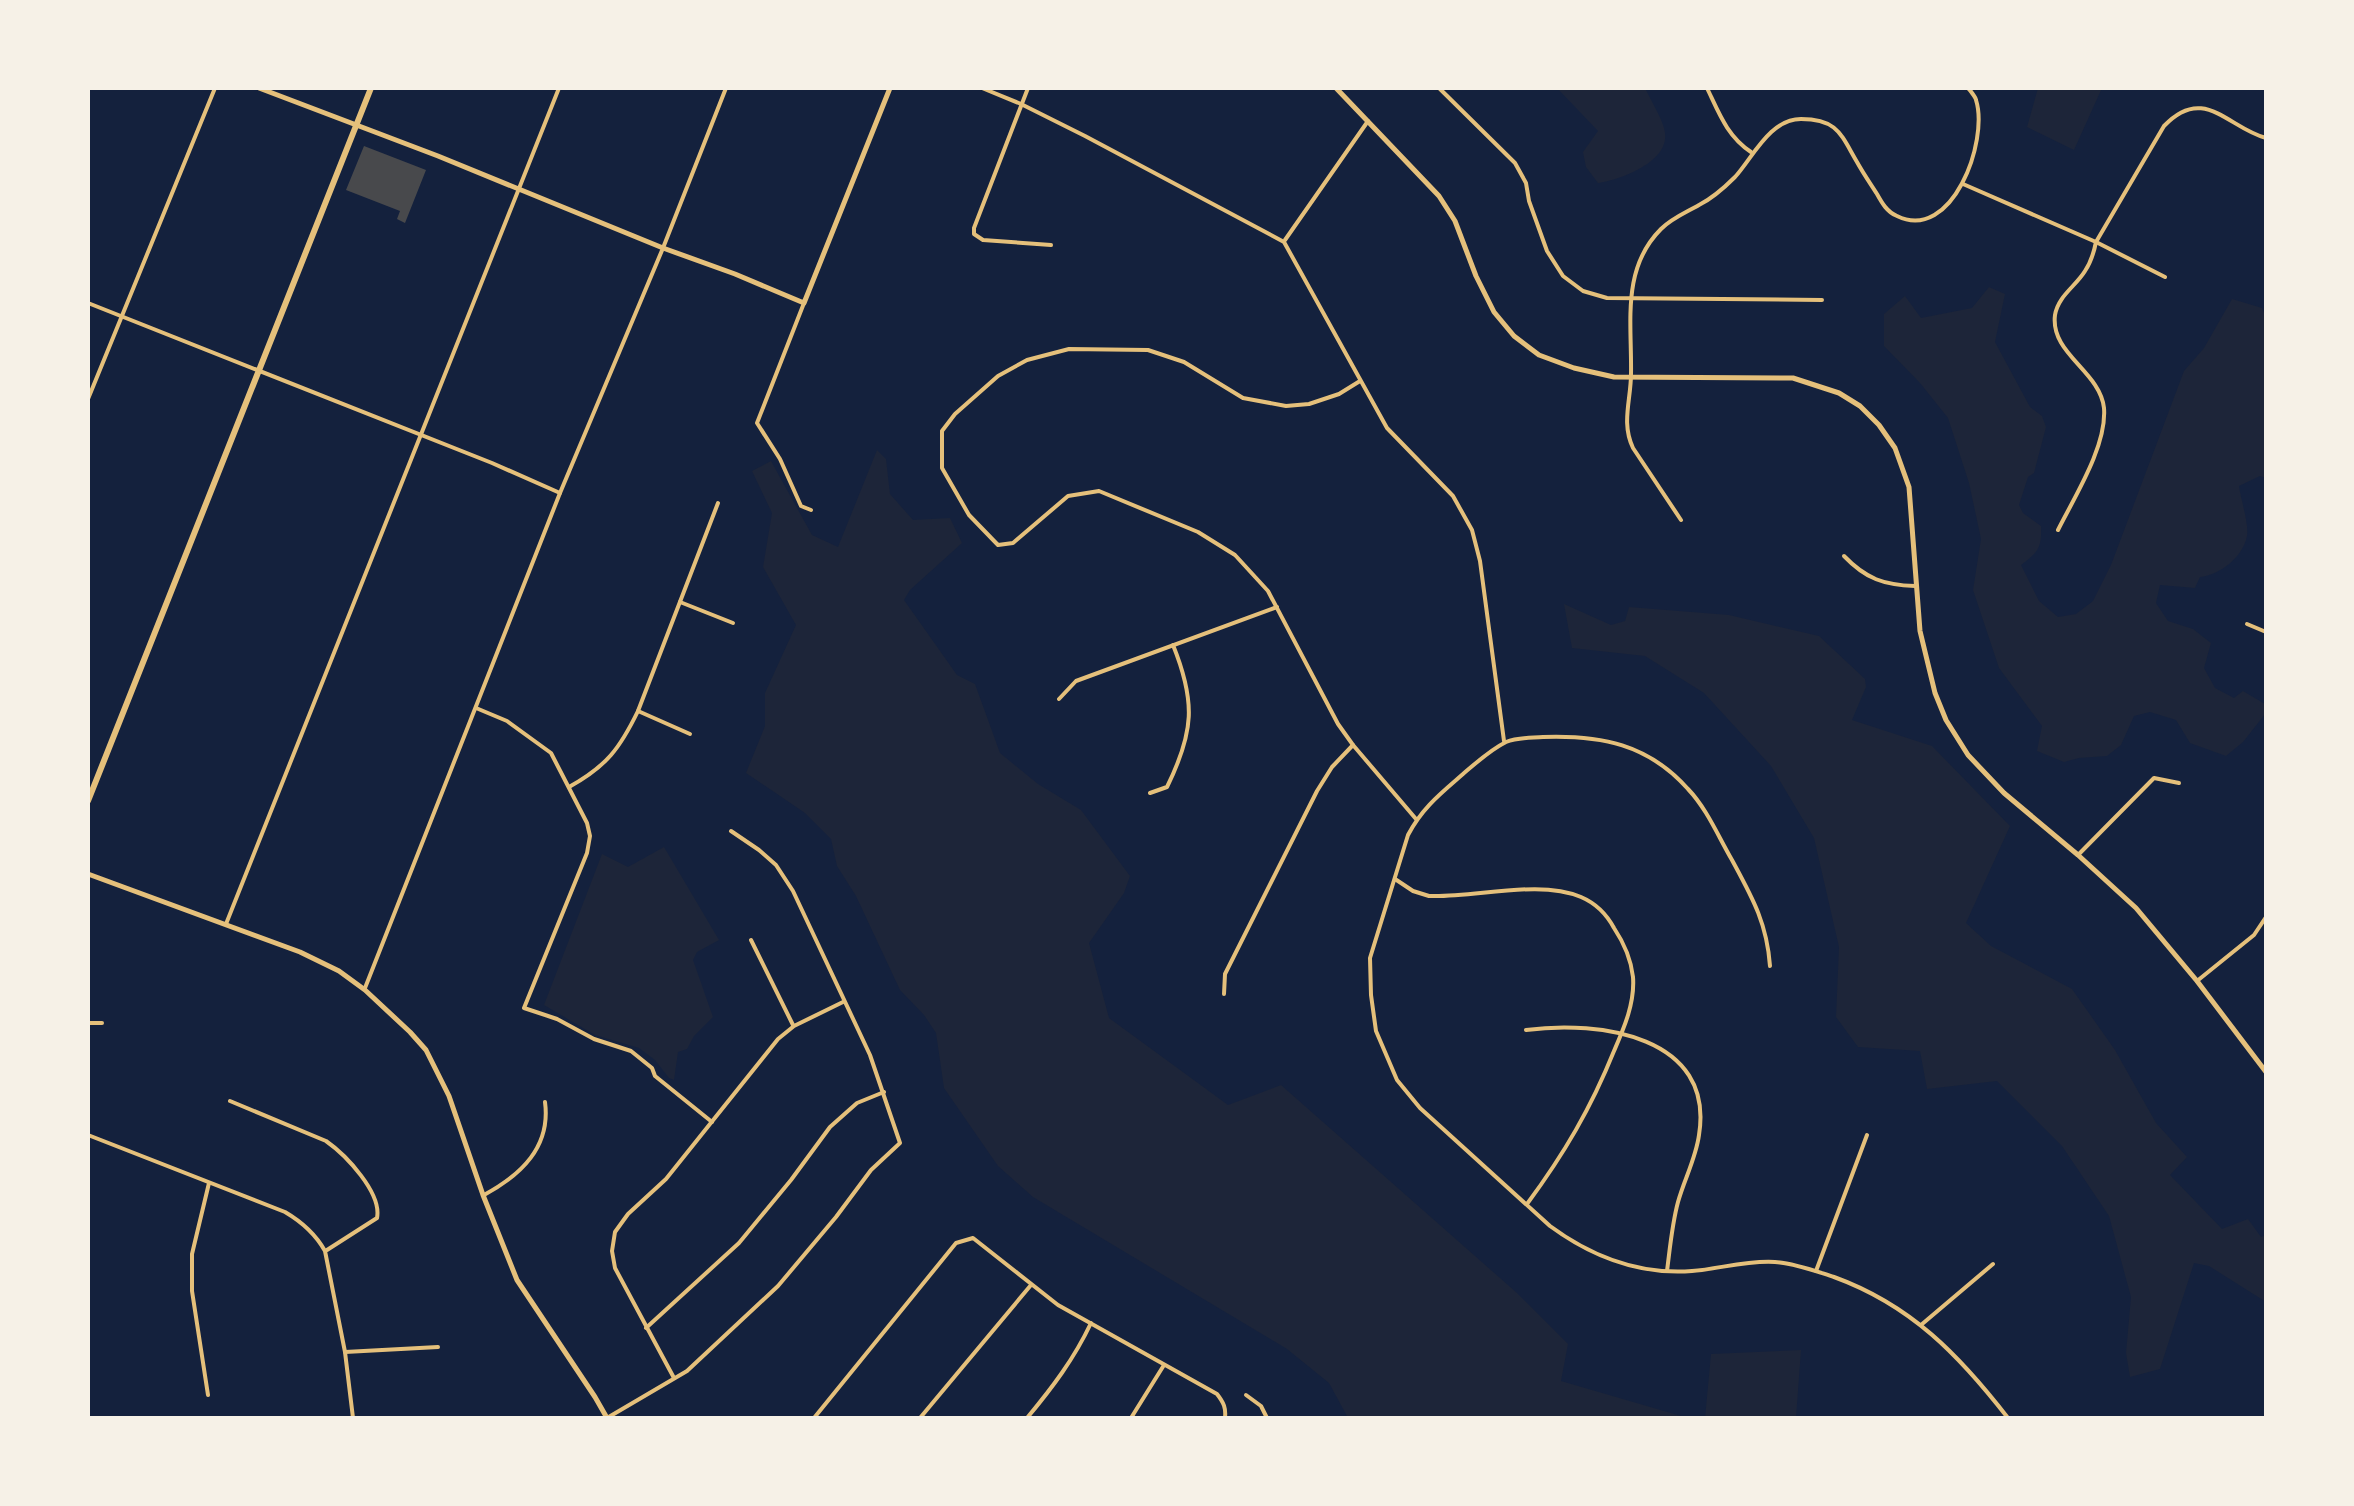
<svg xmlns="http://www.w3.org/2000/svg" width="2354" height="1506" viewBox="0 0 2354 1506" font-family="Poppins,sans-serif">
  <rect width="100%" height="100%" fill="#14213d"/>
  <g fill="#1d2539">
    <path d="M1557,88h88c5,11 19,33 20,45 4,29 -45,47 -67,50l-12,-16 -3,-15 15,-21z"/>
    <polygon points="2038,88 2102,88 2074,150 2027,127"/>
    <path d="M1989,287l16,7 -10,48 35,65 12,9 4,11 -12,46 -6,4 -9,28 4,8 18,13c1,22 -3,26 -20,39l18,36 19,16 18,-3 17,-13 18,-36 73,-194 20,-23 28,-49 30,9 4,10v160l-6,-2 -21,10c2,14 10,38 8,50 -4,21 -27,39 -47,41l-5,11 -35,-3 -4,18 12,18 25,8 18,14 -7,25 11,20 19,10 9,-7 22,13 1,9 -23,29 -17,14 -36,-13 -14,-23 -26,-8 -16,4 -13,29 -14,11 -28,2 -15,4 -27,-11 5,-25 -43,-58 -26,-78 8,-51 -12,-56 -21,-65 -28,-35 -36,-37v-32l21,-18 16,22 51,-10z"/>
    <polygon points="877,450 886,459 890,494 913,520 950,518 962,543 910,590 904,600 957,675 975,684 1000,753 1038,784 1081,810 1130,876 1124,893 1089,943 1109,1018 1228,1105 1281,1085 1517,1293 1568,1344 1561,1381 1688,1418 1348,1418 1329,1383 1287,1349 1033,1197 998,1166 944,1088 936,1033 924,1015 900,990 856,896 837,866 831,839 805,813 746,773 765,726 765,693 796,625 763,567 772,513 752,471 771,461 812,535 838,547"/>
    <polygon points="1564,604 1611,625 1625,621 1629,607 1729,615 1819,636 1865,679 1866,687 1852,720 1932,746 2010,826 1966,923 1991,946 2072,989 2115,1050 2156,1123 2187,1157 2170,1175 2222,1229 2248,1219 2261,1237 2266,1235 2266,1302 2209,1266 2194,1263 2160,1369 2130,1377 2126,1353 2131,1297 2109,1216 2062,1146 1997,1081 1927,1089 1920,1051 1858,1047 1836,1017 1839,947 1814,838 1771,766 1704,693 1645,656 1572,648"/>
    <polygon points="664,847 719,940 697,952 693,960 713,1017 694,1036 687,1049 678,1052 674,1080 669,1078 655,1060 639,1048 595,1035 544,1005 602,854 628,867"/>
    <polygon points="1801,1350 1796,1418 1705,1418 1711,1354"/>
  </g>
  <polygon fill="#48494c" points="364,146 426,170 405,223 397,219 400,211 346,190"/>
  <g fill="none" stroke-linecap="round" stroke-linejoin="round">
    <g stroke="#e5c07b" stroke-width="4">
      <polyline points="982,88 1021,104 1085,136 1284,242 1387,428 1453,496 1472,530 1480,561 1504,741"/>
      <polyline points="1028,88 974,228 974,234 983,240 1051,245"/>
      <polyline points="1439,88 1515,163 1526,183 1529,201 1547,251 1563,276 1583,291 1607,298 1822,300"/>
      <path d="M1707,88c12,25 20,48 44,64"/>
      <polyline points="1963,184 2096,242 2165,277"/>
      <polyline points="1285,240 1368,121"/>
      <polyline points="88,303 492,463 560,493"/>
      <polyline points="804,303 757,423 780,459 801,506 811,510"/>
      <polyline points="1360,381 1339,394 1309,404 1286,406 1243,398 1184,362 1148,350 1069,349 1027,360 998,376 955,414 942,431 942,468 969,515 998,545 1013,543 1068,496 1099,491 1198,532 1235,555 1268,591 1338,724 1353,745 1416,819"/>
      <polyline points="88,399 215,88"/>
      <path d="M1681,520l-48,-72c-12,-25 -2,-48 -2,-74 1,-51 -10,-105 30,-145 11,-11 24,-16 38,-24 14,-7 25,-17 36,-28 18,-20 35,-58 66,-58 37,0 40,16 56,43 6,11 13,21 20,32 5,9 10,18 20,22 55,27 92,-75 79,-116 0,-2 -6,-10 -8,-12"/>
      <path d="M2058,530c17,-34 49,-84 46,-122 -4,-37 -54,-54 -49,-93 3,-19 21,-29 30,-44 6,-9 9,-19 11,-29l68,-116c40,-42 64,2 102,12"/>
      <path d="M1844,556c22,23 40,29 71,30"/>
      <polyline points="680,602 733,623"/>
      <polyline points="2247,624 2266,632"/>
      <polyline points="1059,699 1076,681 1277,607"/>
      <polyline points="476,708 507,721 551,753 587,823 590,836 587,853 524,1008 557,1019 594,1039 631,1051 652,1068 655,1076 712,1122"/>
      <polyline points="638,711 690,734"/>
      <path d="M569,787c38,-21 51,-39 69,-76l80,-208"/>
      <path d="M1150,793l17,-6c27,-55 29,-85 6,-142"/>
      <polyline points="2078,855 2154,778 2179,783"/>
      <path d="M1395,879l18,12 16,5c46,2 110,-17 152,1 14,6 26,18 33,31 10,15 17,31 19,49 2,26 -9,51 -19,74 -23,57 -50,103 -87,153"/>
      <polyline points="226,924 559,88"/>
      <polyline points="751,940 793,1025"/>
      <path d="M1770,966c-3,-43 -18,-69 -38,-106 -14,-24 -25,-51 -44,-71 -40,-45 -87,-54 -145,-52 -12,1 -25,0 -37,5 -16,8 -29,20 -43,32 -23,20 -41,34 -55,61l-38,123 1,37 5,36 21,49 23,28 130,118c42,31 88,49 142,45 27,-2 55,-11 83,-9 19,1 40,9 59,15 77,28 125,78 174,141"/>
      <polyline points="2197,981 2254,935 2266,917"/>
      <polyline points="365,988 560,493 663,248 726,88"/>
      <polyline points="1224,994 1225,974 1317,791 1332,767 1353,745"/>
      <polyline points="88,1023 102,1023"/>
      <path d="M1526,1030c73,-10 189,6 173,105 -3,23 -15,45 -21,67 -6,22 -8,46 -11,69"/>
      <path d="M230,1101l96,40c20,14 56,52 51,77l-50,32"/>
      <path d="M88,1135l197,77c17,10 30,21 40,39l20,101 8,66"/>
      <path d="M484,1195c37,-20 67,-48 61,-93"/>
      <polyline points="1816,1271 1867,1135"/>
      <polyline points="1921,1325 1993,1264"/>
      <polyline points="646,1328 739,1243 791,1180 830,1127 857,1103 884,1092"/>
      <polyline points="345,1352 438,1347"/>
      <polyline points="674,1378 615,1268 612,1251 615,1232 628,1214 666,1179 778,1039 794,1026 843,1002"/>
      <polyline points="208,1395 192,1291 192,1254 209,1183"/>
      <polyline points="1246,1395 1261,1406 1267,1418"/>
      <polyline points="607,1418 687,1371 778,1286 836,1217 871,1170 900,1143 870,1055 793,891 776,865 759,850 731,831"/>
      <path d="M814,1418l142,-175 17,-5 85,67 159,89c7,9 9,14 8,24"/>
      <polyline points="920,1418 1031,1285"/>
      <path d="M1027,1418c25,-30 47,-59 64,-95"/>
      <polyline points="1131,1418 1164,1365"/>
    </g>
    <g stroke="#e5c07b" stroke-width="5">
      <polyline points="259,88 438,156 663,248 735,274 804,303 890,88"/>
      <polyline points="1336,88 1439,196 1455,221 1476,276 1494,312 1514,336 1539,355 1574,368 1614,377 1793,378 1839,393 1860,406 1879,425 1895,448 1909,487 1920,631 1935,693 1946,720 1968,755 2004,793 2078,855 2136,908 2197,981 2266,1072"/>
      <polyline points="88,874 300,952 339,971 365,990 410,1032 426,1050 449,1096 483,1195 517,1280 595,1397 607,1418"/>
    </g>
    <polyline stroke="#e5c07b" stroke-width="6" points="88,801 371,88"/>
  </g>
  <rect width="2354" height="1506" fill="none" stroke="#f6f1e7" stroke-width="180"/>
</svg>
